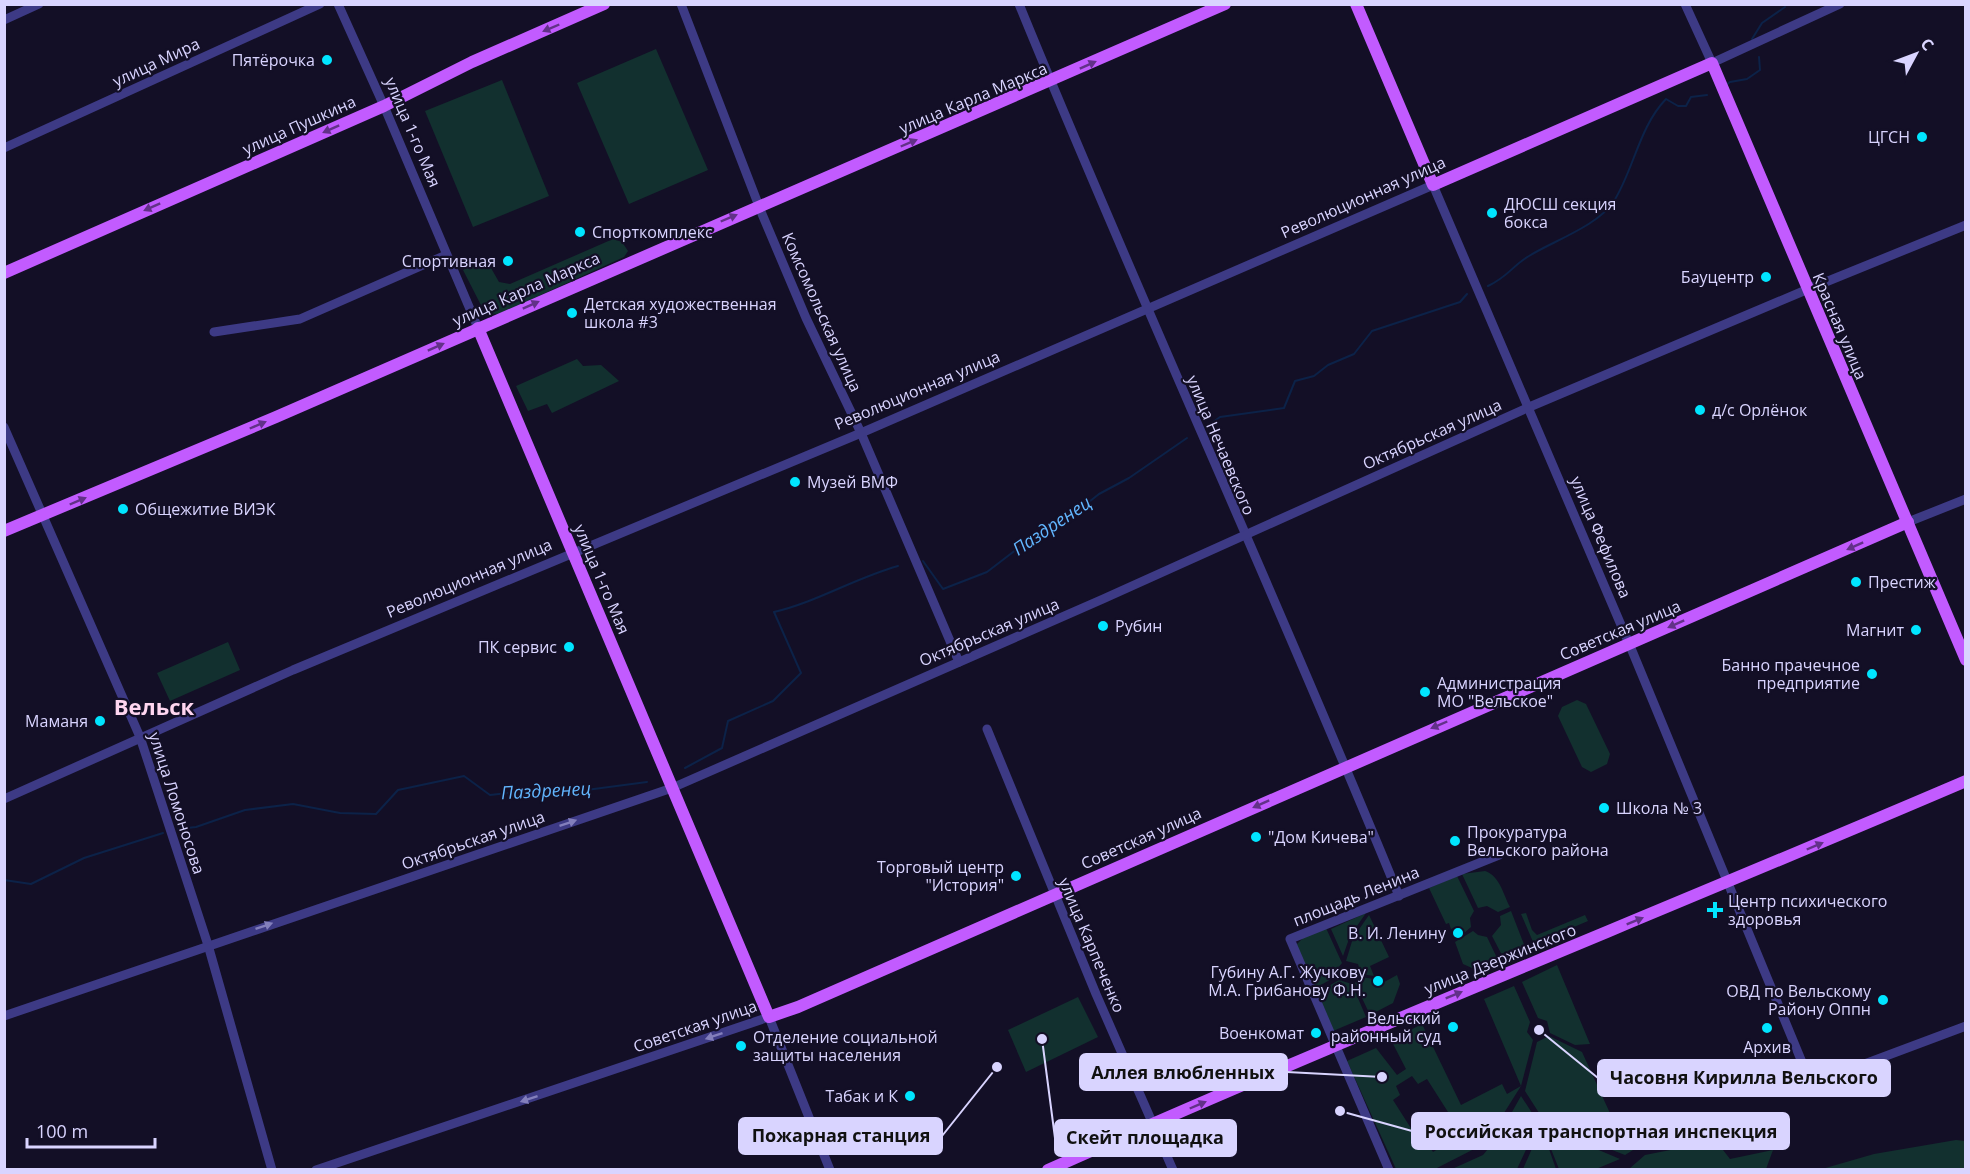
<svg xmlns="http://www.w3.org/2000/svg" width="1970" height="1174" viewBox="0 0 1970 1174" font-family="'Open Sans',sans-serif">
  <rect width="100%" height="100%" fill="#130f26"/>
  <g fill="#12302f" fill-rule="evenodd">
    <polygon points="656,49 708,170 629,204 577,83"/>
    <polygon points="502,80 549,196 473,227 425,111"/>
    <polygon points="613,239 622,242 628,251 624,257 499,314 485,313 463,270 475,261 487,261 499,282 510,284"/>
    <polygon points="577,359 583,366 601,365 619,381 552,413 547,404 528,411 516,386"/>
    <polygon points="228,642 240,670 170,701 157,673"/>
    <polygon points="1577,700 1586,704 1610,754 1607,764 1591,772 1582,767 1558,716 1562,707"/>
    <path d="M1485,871c15,5 18,23 25,36l-12,5 -11,-6 -9,2 -16,-34z"/>
    <polygon points="1457,876 1474,911 1470,918 1471,927 1463,934 1458,926 1451,929 1449,923 1446,924 1429,888"/>
    <polygon points="1511,911 1525,947 1503,957 1492,936 1501,925 1500,916"/>
    <polygon points="1366,913 1350,936 1343,956 1331,929"/>
    <polygon points="1526,913 1532,930 1537,935 1585,915 1588,921 1534,944 1521,914"/>
    <polygon points="1369,915 1389,957 1370,966 1374,976 1361,974 1358,964 1346,961 1353,938"/>
    <polygon points="1326,928 1342,963 1337,969 1337,976 1319,986 1314,986 1296,945 1303,938"/>
    <polygon points="1473,931 1478,935 1487,937 1497,958 1472,968 1463,964 1455,942"/>
    <polygon points="1557,965 1590,1044 1575,1045 1550,1033 1547,1021 1538,1018 1522,982"/>
    <polygon points="1397,975 1400,984 1393,1003 1370,1015 1355,983 1361,977 1374,979 1377,986"/>
    <polygon points="1339,980 1352,984 1366,1017 1333,1031 1320,1002 1322,990"/>
    <path d="M1514,986l16,36 -3,10 6,8 -12,46 -29,46 -14,15 -43,22h-39l-49,-108 29,-13 21,27 9,-6 -15,-29 31,-16 39,81 41,-21 5,10 14,-8 -37,-87zM1412,1076l6,8 9,-5 21,33 -8,5 13,23 -20,12 -14,-22 -5,3 -21,-33 7,-5 -4,-9z"/>
    <polygon points="1078,997 1098,1037 1026,1072 1008,1030"/>
    <path d="M1549,1036l33,16 43,94 8,4 -8,5 -62,-24c-2,-11 -11,-18 -22,-15l-16,-25 12,-49z"/>
    <polygon points="1521,1096 1536,1119 1529,1128 1531,1139 1517,1169 1452,1169 1483,1155 1498,1137"/>
    <polygon points="1563,1135 1620,1159 1596,1169 1559,1169 1551,1149 1558,1145"/>
    <polygon points="1956,1140 1965,1141 1965,1169 1822,1169 1874,1154"/>
    <polygon points="1716,1141 1730,1159 1773,1150 1766,1169 1629,1169 1645,1155"/>
    <polygon points="1534,1144 1549,1149 1556,1169 1523,1169"/>
  </g>
  <g fill="none" stroke-linecap="round" stroke-linejoin="round">
    <g stroke="#0c2248" stroke-width="2">
      <polyline points="1752,39 1762,23 1785,7"/>
      <polyline points="1726,85 1730,82 1747,79 1760,70 1759,57"/>
      <path d="M1488,286c21,-10 24,-20 41,-30 24,-15 69,-30 85,-55 20,-32 25,-74 52,-102l12,7h8l5,-9 16,-2"/>
      <polyline points="1205,428 1220,417 1284,408 1295,381 1314,376 1328,365 1354,354 1372,331 1460,302 1467,294"/>
      <polyline points="923,561 943,589 987,572 1025,543 1065,521 1099,494 1129,478 1187,438"/>
      <path d="M685,768l37,-20 6,-27 45,-20 28,-28 -27,-61c43,-10 81,-34 124,-46"/>
      <polyline points="178,829 196,827 245,810 293,804 340,813 376,814 398,790 464,776 490,795 524,791 571,792 647,782"/>
      <polyline points="4,880 31,884 84,858 163,833"/>
    </g>
    <g stroke="#3d3a85" stroke-width="9">
      <polyline points="338,4 384,106 478,328"/>
      <polyline points="681,4 762,214 806,318 861,433 959,662"/>
      <path d="M1019,4c122,299 258,593 380,892"/>
      <polyline points="1685,4 1712,63 1840,4"/>
      <polyline points="4,20 39,4"/>
      <polyline points="4,148 320,4"/>
      <polyline points="214,332 300,319 446,255"/>
      <polyline points="4,427 140,737 208,945 272,1170"/>
      <polyline points="1908,522 1966,499"/>
      <polyline points="987,729 1096,994 1173,1170"/>
      <polyline points="4,799 293,670 861,433 1433,185 1633,653 1811,1084 1966,1026"/>
      <polyline points="4,1016 672,788 1103,599 1527,408 1806,290 1966,225"/>
      <polyline points="316,1170 769,1017 830,1170"/>
      <polyline points="1389,1170 1290,939 1499,855"/>
    </g>
    <g stroke="#c25bff" stroke-width="12">
      <polyline points="1356,4 1433,185 1712,63 1966,660"/>
      <polyline points="4,273 384,106 472,62 604,4"/>
      <polyline points="478,328 769,1017 798,1007 1908,522"/>
      <polyline points="4,531 276,417 1225,4"/>
      <path d="M1048,1170c303,-135 612,-258 918,-389"/>
    </g>
  </g>
  <defs><path id="oneway-solid" d="M-6-.8H1V-3.2L6.5 0L1 3.2V.8H-6Z" transform="scale(1.5)"/></defs>
  <g fill="#623188">
    <use href="#oneway-solid" transform="translate(551 28) rotate(157)"/>
    <use href="#oneway-solid" transform="translate(1088 65) rotate(-24)"/>
    <use href="#oneway-solid" transform="translate(331 129) rotate(156)"/>
    <use href="#oneway-solid" transform="translate(909 143) rotate(-23)"/>
    <use href="#oneway-solid" transform="translate(152 207) rotate(156)"/>
    <use href="#oneway-solid" transform="translate(729 218) rotate(-23)"/>
    <use href="#oneway-solid" transform="translate(531 305) rotate(-24)"/>
    <use href="#oneway-solid" transform="translate(436 347) rotate(-24)"/>
    <use href="#oneway-solid" transform="translate(258 425) rotate(-23)"/>
    <use href="#oneway-solid" transform="translate(78 501) rotate(-23)"/>
    <use href="#oneway-solid" transform="translate(1855 546) rotate(156)"/>
    <use href="#oneway-solid" transform="translate(1676 624) rotate(156)"/>
    <use href="#oneway-solid" transform="translate(1439 725) rotate(157)"/>
    <use href="#oneway-solid" transform="translate(1261 804) rotate(156)"/>
    <use href="#oneway-solid" transform="translate(1815 846) rotate(-23)"/>
    <use href="#oneway-solid" transform="translate(1635 921) rotate(-22)"/>
    <use href="#oneway-solid" transform="translate(1454 995) rotate(-22)"/>
    <use href="#oneway-solid" transform="translate(1198 1105) rotate(-23)"/>
  </g>
  <g fill="#837fbc">
    <use href="#oneway-solid" transform="translate(568 823) rotate(-19)"/>
    <use href="#oneway-solid" transform="translate(264 926) rotate(-19)"/>
    <use href="#oneway-solid" transform="translate(714 1036) rotate(161)"/>
    <use href="#oneway-solid" transform="translate(529 1099) rotate(162)"/>
  </g>
  <g fill="#00e5ff" stroke="#130f26" stroke-width="2">
    <circle cx="327" cy="60" r="6"/>
    <circle cx="1922" cy="137" r="6"/>
    <circle cx="1492" cy="213" r="6"/>
    <circle cx="580" cy="232" r="6"/>
    <circle cx="508" cy="261" r="6"/>
    <circle cx="1766" cy="277" r="6"/>
    <circle cx="572" cy="313" r="6"/>
    <circle cx="1700" cy="410" r="6"/>
    <circle cx="795" cy="482" r="6"/>
    <circle cx="123" cy="509" r="6"/>
    <circle cx="1856" cy="582" r="6"/>
    <circle cx="1103" cy="626" r="6"/>
    <circle cx="1916" cy="630" r="6"/>
    <circle cx="569" cy="647" r="6"/>
    <circle cx="1872" cy="674" r="6"/>
    <circle cx="1425" cy="692" r="6"/>
    <circle cx="100" cy="721" r="6"/>
    <circle cx="1604" cy="808" r="6"/>
    <circle cx="1256" cy="837" r="6"/>
    <circle cx="1455" cy="841" r="6"/>
    <circle cx="1016" cy="876" r="6"/>
    <path d="M1712 901h6v6h6v6h-6v6h-6v-6h-6v-6h6z"/>
    <circle cx="1458" cy="933" r="6"/>
    <circle cx="1378" cy="981" r="6"/>
    <circle cx="1883" cy="1000" r="6"/>
    <circle cx="1453" cy="1027" r="6"/>
    <circle cx="1767" cy="1028" r="6"/>
    <circle cx="1316" cy="1033" r="6"/>
    <circle cx="741" cy="1046" r="6"/>
    <circle cx="910" cy="1096" r="6"/>
  </g>
  <g text-anchor="middle" stroke-width="4.5" stroke-linejoin="round" paint-order="stroke">
    <g font-size="16" fill="#d9d4ff" stroke="#130f26" text-anchor="end">
      <text x="315" y="66">Пятёрочка</text>
      <text x="1910" y="143">ЦГСН</text>
      <text x="1504" y="210" text-anchor="start">ДЮСШ секция<tspan x="1504" dy="18">бокса</tspan></text>
      <text x="592" y="238" text-anchor="start">Спорткомплекс</text>
      <text x="496" y="267">Спортивная</text>
      <text x="1754" y="283">Бауцентр</text>
      <text x="584" y="310" text-anchor="start">Детская художественная<tspan x="584" dy="18">школа #3</tspan></text>
      <text x="1712" y="416" text-anchor="start">д/с Орлёнок</text>
      <text x="807" y="488" text-anchor="start">Музей ВМФ</text>
      <text x="135" y="515" text-anchor="start">Общежитие ВИЭК</text>
      <text x="1868" y="588" text-anchor="start">Престиж</text>
      <text x="1115" y="632" text-anchor="start">Рубин</text>
      <text x="1904" y="636">Магнит</text>
      <text x="557" y="653">ПК сервис</text>
      <text x="1860" y="671">Банно прачечное<tspan x="1860" dy="18">предприятие</tspan></text>
      <text x="1437" y="689" text-anchor="start">Администрация<tspan x="1437" dy="18">МО "Вельское"</tspan></text>
      <text x="88" y="727">Маманя</text>
      <text x="1616" y="814" text-anchor="start">Школа № 3</text>
      <text x="1467" y="838" text-anchor="start">Прокуратура<tspan x="1467" dy="18">Вельского района</tspan></text>
      <text x="1268" y="843" text-anchor="start">"Дом Кичева"</text>
      <text x="1004" y="873">Торговый центр<tspan x="1004" dy="18">"История"</tspan></text>
      <text x="1728" y="907" text-anchor="start">Центр психического<tspan x="1728" dy="18">здоровья</tspan></text>
      <text x="1446" y="939">В. И. Ленину</text>
      <text x="1366" y="978">Губину А.Г. Жучкову<tspan x="1366" dy="18">М.А. Грибанову Ф.Н.</tspan></text>
      <text x="1871" y="997">ОВД по Вельскому<tspan x="1871" dy="18">Району Оппн</tspan></text>
      <text x="1441" y="1024">Вельский<tspan x="1441" dy="18">районный суд</tspan></text>
      <text x="1304" y="1039">Военкомат</text>
      <text x="753" y="1043" text-anchor="start">Отделение социальной<tspan x="753" dy="18">защиты населения</tspan></text>
      <text x="1767" y="1053" text-anchor="middle">Архив</text>
      <text x="898" y="1102">Табак и К</text>
    </g>
    <g font-size="16" fill="#d9d4ff" stroke="#130f26">
      <text transform="translate(156 62) rotate(-25)" y="6">улица Мира</text>
      <text transform="translate(973 98) rotate(-23)" y="6">улица Карла Маркса</text>
      <text transform="translate(299 125) rotate(-24)" y="6">улица Пушкина</text>
      <text transform="translate(413 132) rotate(67)" y="6">улица 1-го Мая</text>
      <text transform="translate(1363 197) rotate(-24)" y="6">Революционная улица</text>
      <text transform="translate(526 289) rotate(-24)" y="6">улица Карла Маркса</text>
      <text transform="translate(822 312) rotate(66)" y="6">Комсомольская улица</text>
      <text transform="translate(1840 326) rotate(67)" y="6">Красная улица</text>
      <text transform="translate(917 390) rotate(-23)" y="6">Революционная улица</text>
      <text transform="translate(1432 434) rotate(-24)" y="6">Октябрьская улица</text>
      <text transform="translate(1221 445) rotate(67)" y="6">улица Нечаевского</text>
      <text transform="translate(1601 537) rotate(67)" y="6">улица Фефилова</text>
      <text transform="translate(469 578) rotate(-23)" y="6">Революционная улица</text>
      <text transform="translate(602 579) rotate(67)" y="6">улица 1-го Мая</text>
      <text transform="translate(1620 630) rotate(-23)" y="6">Советская улица</text>
      <text transform="translate(989 632) rotate(-23)" y="6">Октябрьская улица</text>
      <text transform="translate(177 803) rotate(72)" y="6">улица Ломоносова</text>
      <text transform="translate(1141 838) rotate(-24)" y="6">Советская улица</text>
      <text transform="translate(473 840) rotate(-19)" y="6">Октябрьская улица</text>
      <text transform="translate(1356 896) rotate(-22)" y="6">площадь Ленина</text>
      <text transform="translate(1092 945) rotate(67)" y="6">улица Карпеченко</text>
      <text transform="translate(1500 959) rotate(-22)" y="6">улица Дзержинского</text>
      <text transform="translate(695 1026) rotate(-19)" y="6">Советская улица</text>
    </g>
    <g font-size="18" font-style="italic" fill="#62b6ff" stroke="#130f26">
      <text transform="translate(1052 526) rotate(-34)" y="6">Паздренец</text>
      <text transform="translate(546 791) rotate(-3)" y="6">Паздренец</text>
    </g>
    <g font-size="22" font-weight="bold" fill="#ffd6f0" stroke="#130f26">
      <text x="154" y="715">Вельск</text>
    </g>
  </g>
  <path fill="none" stroke="#d9d4ff" stroke-width="2" d="M1382 1077L1287 1072M1539 1030L1598 1078M1340 1111L1412 1131M997 1067L942 1136M1042 1039L1055 1138"/>
  <g fill="#d9d4ff" stroke="#130f26" stroke-width="2">
    <circle cx="1382" cy="1077" r="6"/>
    <circle cx="1539" cy="1030" r="6"/>
    <circle cx="1340" cy="1111" r="6"/>
    <circle cx="997" cy="1067" r="6"/>
    <circle cx="1042" cy="1039" r="6"/>
  </g>
  <g fill="#d9d4ff" stroke="#d9d4ff" stroke-width="2">
    <rect x="1080" y="1054" width="207" height="36" rx="6"/>
    <rect x="1598" y="1060" width="292" height="36" rx="6"/>
    <rect x="1412" y="1113" width="377" height="36" rx="6"/>
    <rect x="739" y="1118" width="203" height="36" rx="6"/>
    <rect x="1055" y="1120" width="181" height="36" rx="6"/>
  </g>
  <g font-size="18" text-anchor="middle" font-weight="bold" fill="#111">
    <text x="1183" y="1079">Аллея влюбленных</text>
    <text x="1744" y="1084">Часовня Кирилла Вельского</text>
    <text x="1601" y="1138">Российская транспортная инспекция</text>
    <text x="841" y="1142">Пожарная станция</text>
    <text x="1145" y="1144">Скейт площадка</text>
  </g>
  <rect width="1970" height="1174" fill="none" stroke="#d9d4ff" stroke-width="12"/>
  <g transform="translate(1916 54) rotate(49)" stroke="#130f26" stroke-width="4.5" paint-order="stroke">
  <path d="M0-4.5L10 22L0 15L-10 22Z" fill="#d9d4ff"/>
  <text y="-9" font-size="16" font-weight="bold" text-anchor="middle" fill="#d9d4ff">С</text>
  </g>
  <path d="M27 1138v9h128v-9" fill="none" stroke="#d9d4ff" stroke-width="3"/>
  <text x="36" y="1138" font-size="18" fill="#d9d4ff" stroke="#130f26" stroke-width="4.5" paint-order="stroke">100 m</text>
</svg>
